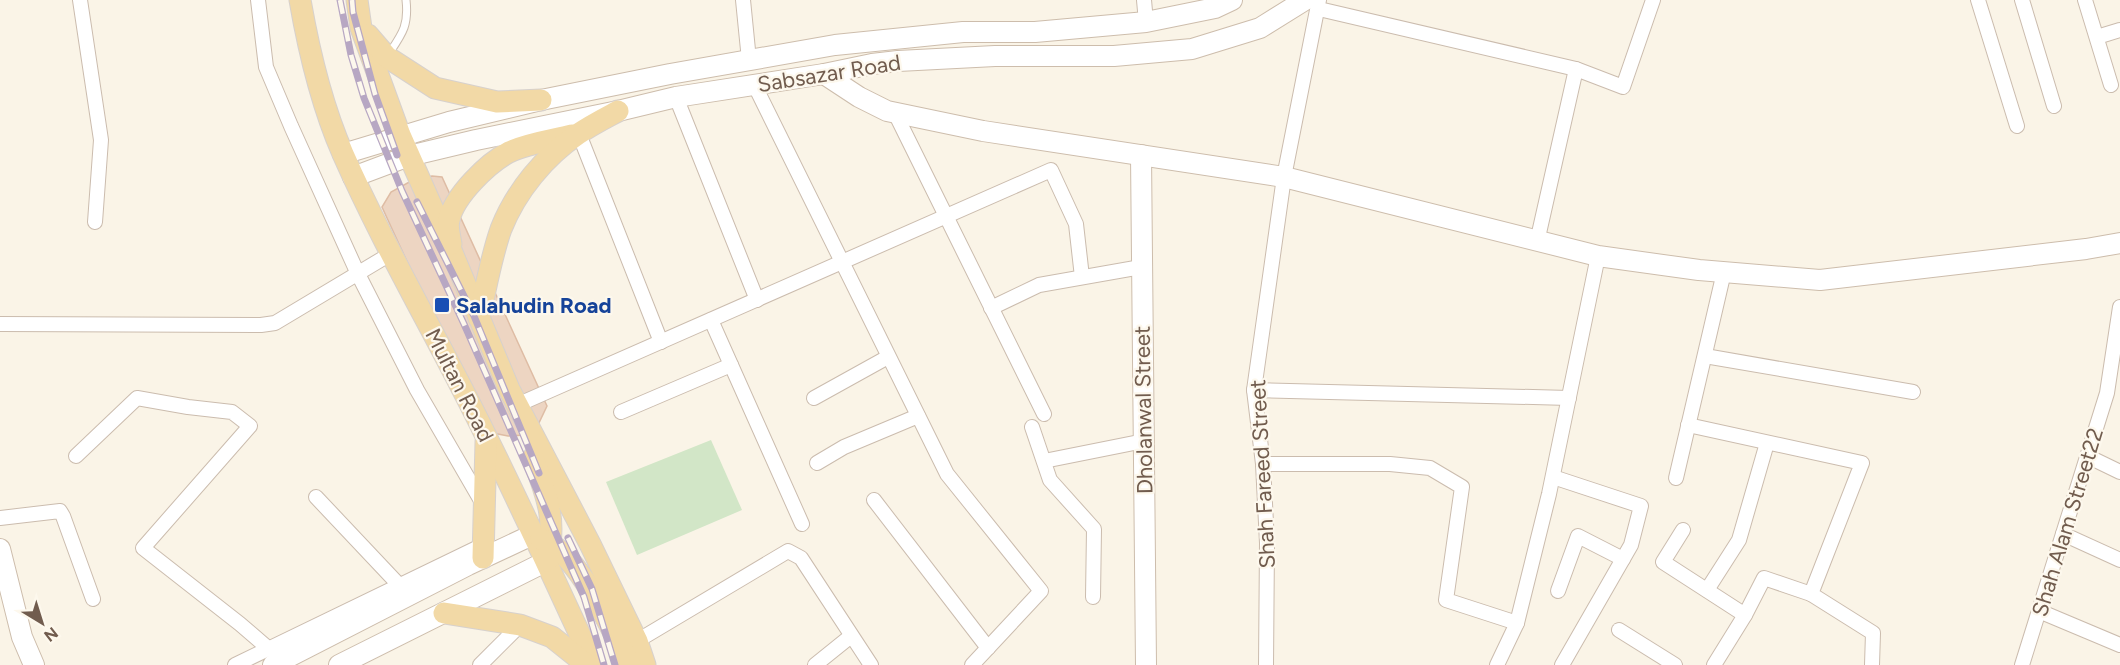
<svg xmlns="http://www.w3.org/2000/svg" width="2120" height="665" viewBox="0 0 2120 665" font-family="Figtree,sans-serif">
  <rect width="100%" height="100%" fill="#faf4e7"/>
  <polygon fill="#d2e6c7" points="711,440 742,510 637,555 606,482"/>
  <polygon fill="#edd5c2" stroke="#debca4" stroke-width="1.5" points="432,176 442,177 547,406 537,427 526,435 508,436 493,433 475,410 382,207 391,192 413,180"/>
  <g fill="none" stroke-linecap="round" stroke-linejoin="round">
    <defs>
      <path id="lane" d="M388,55c14,-21 21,-29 18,-55"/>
      <g id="street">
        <polyline points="80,0 101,140 95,222"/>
        <polyline points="258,0 266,67 291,126 358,274 417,390 483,504"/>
        <polyline points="743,0 749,60"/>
        <polyline points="1144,0 1146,22"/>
        <polyline points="1978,0 2017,126"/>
        <polyline points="2022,0 2054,106"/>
        <polyline points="2085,0 2111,85"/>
        <polyline points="1319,9 1576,69 1537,242"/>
        <polyline points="2097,37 2120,30"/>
        <polyline points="1576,69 1623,87 1653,0"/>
        <polyline points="754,84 947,474 1041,591 972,665"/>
        <polyline points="676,97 757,300"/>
        <polyline points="895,113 1044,414"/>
        <polyline points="579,134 661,342"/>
        <polyline points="991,308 1039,285 1141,267"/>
        <polyline points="711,320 802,524"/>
        <polyline points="0,324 261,325 275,323 392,253"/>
        <polyline points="1705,356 1913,392"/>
        <polyline points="1254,390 1569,398"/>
        <polyline points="814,398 888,357"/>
        <polyline points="517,405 1051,170 1076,224 1082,277"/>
        <polyline points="621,412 731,365"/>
        <polyline points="1688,425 1862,463 1811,594 1873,633 1872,665"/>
        <polyline points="1032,427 1050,480 1094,529 1093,597"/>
        <polyline points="76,456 137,398 188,407 232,412 250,426 143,548 240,624 269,649"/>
        <polyline points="2087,456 2120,472"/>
        <polyline points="1044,461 1144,441"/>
        <polyline points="817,463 844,447 918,416"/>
        <polyline points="1263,464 1390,464 1430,468 1462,487 1446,600 1517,623"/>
        <polyline points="1553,477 1641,506 1631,545 1562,665"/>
        <polyline points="1676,478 1724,272"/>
        <polyline points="316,497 400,586"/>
        <polyline points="874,500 988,648"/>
        <polyline points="0,518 60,511 63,516 93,599"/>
        <polyline points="1683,530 1663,562 1745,615 1764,578 1811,594"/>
        <polyline points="2063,534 2120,560"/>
        <polyline points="1707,590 1739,540 1767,443"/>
        <polyline points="1558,591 1578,536 1623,559"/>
        <polyline points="2039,611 2120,645"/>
        <polyline points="1619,630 1675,665"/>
        <polyline points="637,641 788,551 801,558 871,665"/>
        <polyline points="235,665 483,545"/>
        <polyline points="480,665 520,625"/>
        <polyline points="815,665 851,636"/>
        <polyline points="1266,665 1267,543 1263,464 1254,390 1284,177 1319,0"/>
        <polyline points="1497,665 1517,623 1549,494 1598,256"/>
        <polyline points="1714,665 1745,615"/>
        <polyline points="2022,665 2107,393 2120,307"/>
      </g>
      <g id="secondary">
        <polyline points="824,74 859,97 887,111 983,131 1284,177 1598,256 1699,270 1820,280 2086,249 2120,243"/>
        <polyline points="343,154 449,122 541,100 670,74 835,45 963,32 1035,32 1146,22 1215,8 1232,0"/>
        <polyline points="1141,155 1146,665"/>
        <polyline points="353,177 409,156 476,140 618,111 676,97 824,74 872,64 898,61 995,56 1114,56 1192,49 1260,28 1305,0"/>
        <polyline points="0,549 22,637 34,665"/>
        <polyline points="273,665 468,565 532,535"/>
        <polyline points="339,665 547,561"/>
      </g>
      <g id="primary">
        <path d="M300,0c9,52 22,106 43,154 42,95 96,186 142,280 38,76 73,154 109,231"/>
        <polyline points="357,0 361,28 400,135 451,250 509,389 590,544 637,641 645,665"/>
        <polyline points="368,35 387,57 435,88 497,102 541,100"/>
        <path d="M451,244c-1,-7 -4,-17 -2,-24 5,-24 39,-57 60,-68 19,-9 43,-12 63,-17"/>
        <path d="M479,318c7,-30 12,-61 22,-89 15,-38 44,-73 77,-95 13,-9 27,-16 40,-23"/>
        <path d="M533,458c14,39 24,61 14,103"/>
        <path d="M541,539c39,15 70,90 89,126"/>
        <polyline points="483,558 486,442"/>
        <polyline points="444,613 520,625 552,637 587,665"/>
      </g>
    </defs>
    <use href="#lane" stroke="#cbbcae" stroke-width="9"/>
    <use href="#street" stroke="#cbbcae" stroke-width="16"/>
    <use href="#secondary" stroke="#cdbdac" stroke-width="22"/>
    <use href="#primary" stroke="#d7d1cd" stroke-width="23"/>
    <use href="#lane" stroke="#fff" stroke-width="7"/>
    <use href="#street" stroke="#fff" stroke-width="14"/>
    <use href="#secondary" stroke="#fff" stroke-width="20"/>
    <use href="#primary" stroke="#f2d9a6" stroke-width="21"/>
    <defs>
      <g id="rail">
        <polyline points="340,0 351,55 364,98 402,191 464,324 584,597 604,665"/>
        <polyline points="352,0 353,12 375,94 397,155"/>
        <polyline points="417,202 474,316 539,473"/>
        <polyline points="568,538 592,589 615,665"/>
      </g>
    </defs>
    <use href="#rail" stroke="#b7a7c3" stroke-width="7"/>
    <use href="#rail" stroke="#fdf8ed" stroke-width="4.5" stroke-dasharray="14" stroke-linecap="butt"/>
  </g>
  <rect fill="#1a4fb4" stroke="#fdf8ed" stroke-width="2" x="434" y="297" width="16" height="16" rx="3"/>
  <g text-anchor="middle" stroke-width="4.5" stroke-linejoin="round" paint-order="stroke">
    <g font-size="22" fill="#715c4e" stroke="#fdf8ed">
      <text transform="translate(829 73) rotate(-9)" y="8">Sabsazar Road</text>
      <text transform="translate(460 385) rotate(63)" y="8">Multan Road</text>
      <text transform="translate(1143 410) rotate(-91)" y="8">Dholanwal Street</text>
      <text transform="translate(1262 474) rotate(-93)" y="8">Shah Fareed Street</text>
      <text transform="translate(2067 522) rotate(-73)" y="8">Shah Alam Street22</text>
    </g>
    <g font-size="22" font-weight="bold" fill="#164399" stroke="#fdf8ed" text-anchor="start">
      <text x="456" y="313">Salahudin Road</text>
    </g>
  </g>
  <g transform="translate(42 623) rotate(142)" stroke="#fdf8ed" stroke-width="4.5" paint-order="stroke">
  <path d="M0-4.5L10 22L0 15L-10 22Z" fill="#715c4e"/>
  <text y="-9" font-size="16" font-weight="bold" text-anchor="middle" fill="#715c4e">N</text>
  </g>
</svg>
